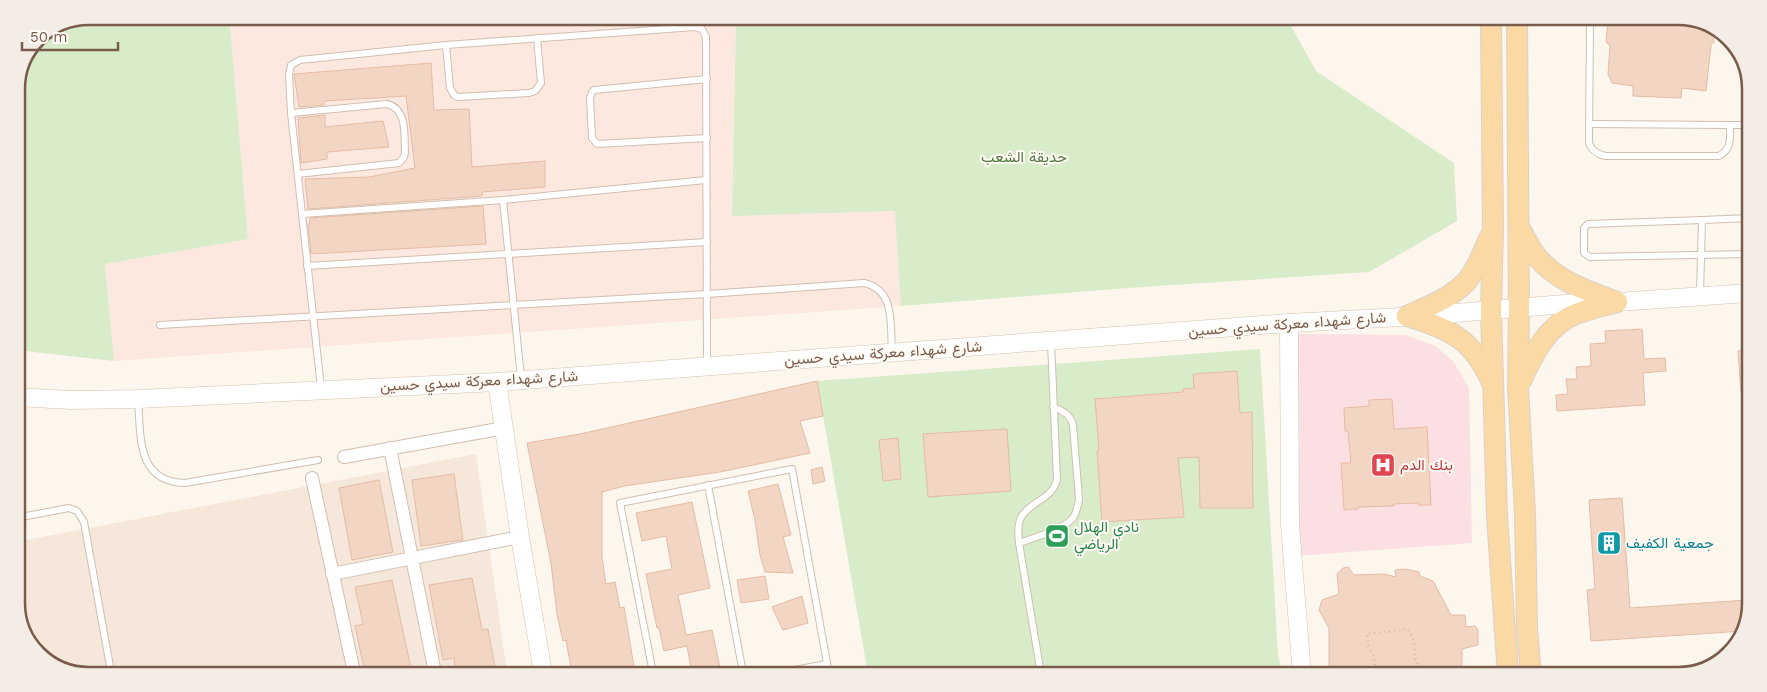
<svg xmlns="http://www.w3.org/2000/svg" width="1767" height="692" viewBox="0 0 1767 692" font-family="'Work Sans',Vazirmatn,sans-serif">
  <rect width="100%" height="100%" fill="#fdf6ec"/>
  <polygon fill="#f5e8da" points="476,454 507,673 65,672 31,647 16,608 16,542"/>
  <polygon fill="#fde8e0" points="301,17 736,18 732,215 896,211 901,306 114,361 105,264 248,239 230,23"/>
  <polygon fill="#fbdfe3" points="1292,334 1405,335 1435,346 1453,361 1469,388 1472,543 1297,556"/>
  <g fill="#d8ecc9">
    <polygon points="89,16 301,17 230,23 248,239 105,264 114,361 16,350 16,85 38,37"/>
    <polygon points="736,18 1287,19 1316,71 1454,163 1457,221 1369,272 1128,288 901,306 895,211 732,216"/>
    <polygon points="1260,349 1278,655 1283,675 868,674 817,381"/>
  </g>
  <g fill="#f3d5c3" stroke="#e6bba3">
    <polygon points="1608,20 1702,21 1702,31 1713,32 1714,42 1711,45 1706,91 1682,88 1681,98 1633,96 1633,86 1612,83 1608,74 1610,46 1606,42"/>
    <polygon points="431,63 434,110 469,109 472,167 545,161 545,187 482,192 482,196 308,209 305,179 369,177 415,168 406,96 324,101 324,105 299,107 294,74"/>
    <polygon points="325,115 325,127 383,121 389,147 327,152 327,159 301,163 298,118"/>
    <polygon points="483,206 486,244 311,254 308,224 310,224 310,218"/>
    <polygon points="1642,329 1644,359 1665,358 1666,371 1643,373 1645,405 1557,411 1556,395 1568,394 1566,379 1577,379 1576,367 1591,366 1590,344 1606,343 1605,331"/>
    <polygon points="1749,350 1748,392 1741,392 1738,351"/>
    <polygon points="1237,371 1240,413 1252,412 1253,508 1200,508 1199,457 1178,458 1184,517 1102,522 1097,451 1099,450 1095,399 1183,392 1183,389 1194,388 1193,374"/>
    <polygon points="817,381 823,416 800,421 810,453 720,472 624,486 602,492 602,557 606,584 615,582 620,608 624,607 635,673 572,673 566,640 563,641 557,614 551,563 527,443 580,434"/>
    <polygon points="1392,399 1394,429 1427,427 1431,505 1418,505 1418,503 1394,504 1394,506 1358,507 1358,509 1344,510 1341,463 1351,463 1348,431 1345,431 1344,408 1369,406 1369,400"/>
    <polygon points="1007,429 1011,491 928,497 923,434"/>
    <polygon points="898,438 901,479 883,481 879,440"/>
    <polygon points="822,467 825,481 813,484 811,470"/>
    <polygon points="454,474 463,540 421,546 412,480"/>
    <polygon points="379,480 393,552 352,560 339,488"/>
    <polygon points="778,484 791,535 783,537 793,573 765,572 760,555 755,520 748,491"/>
    <polygon points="1622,498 1630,608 1747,600 1747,627 1744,631 1591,641 1587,590 1595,589 1589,500"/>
    <polygon points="692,502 710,588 678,595 686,635 712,630 721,673 692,673 687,646 664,651 659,628 657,628 646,574 672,569 666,536 642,541 636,513"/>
    <polygon points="1348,567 1354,575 1384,574 1396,577 1395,570 1406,569 1419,572 1420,576 1433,581 1451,615 1465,615 1466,627 1475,626 1478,630 1478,645 1462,649 1462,675 1329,675 1329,628 1319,610 1322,600 1339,594 1337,574 1343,568"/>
    <polygon points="765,576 769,599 741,603 737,580"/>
    <polygon points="472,578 482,630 488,629 496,673 456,673 454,658 443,660 429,585"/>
    <polygon points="392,580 412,673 365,673 355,626 363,624 355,587"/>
    <polygon points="802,596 808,623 783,630 772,607"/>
  </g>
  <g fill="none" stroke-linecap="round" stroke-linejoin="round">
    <defs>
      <g id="lane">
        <path d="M1590,20l-1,123c3,8 8,11 16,13h114c13,-7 11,-17 11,-31h20"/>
        <polyline points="446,45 450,88 454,95 458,97 529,93 535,91 541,83 537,38"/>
        <polyline points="707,79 594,90 592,92 590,98 592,138 597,144 707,138"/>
        <path d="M291,113l96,-9c21,5 17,32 18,49l-1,4 -5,6 -101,11"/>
        <polyline points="1589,124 1730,125"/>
        <polyline points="503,200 521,378"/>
        <polyline points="302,214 503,200 706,180"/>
        <polyline points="1702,220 1588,224 1584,228 1584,253 1590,257 1749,254"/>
        <polyline points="307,266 707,242"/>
        <polyline points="1700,294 1702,220 1750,218"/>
        <path d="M160,325l547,-31 157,-11c32,7 26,42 28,69"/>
        <polyline points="321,388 291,113 289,75 291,65 300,60 446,45 695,27 702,29 706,37 707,364"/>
        <path d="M138,400c3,36 -2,82 47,83l133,-23"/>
        <polyline points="708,485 743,673"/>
        <polyline points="16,518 69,508 77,511 84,522 111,672"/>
        <path d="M1019,543c14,-5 44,-13 54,-25 4,-6 5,-13 6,-19l-6,-74c-3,-11 -10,-14 -20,-18"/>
        <polyline points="653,673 620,503 792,469 829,674"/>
        <polyline points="772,674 827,664"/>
        <path d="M1041,674l-22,-131c-1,-10 -2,-22 5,-30 11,-13 28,-15 33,-33l-6,-138"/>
      </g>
      <g id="street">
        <polyline points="390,448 435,673"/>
        <polyline points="344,457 504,428"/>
        <polyline points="312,478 354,672"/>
        <polyline points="332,574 520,537"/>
      </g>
      <g id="secondary">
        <polyline points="1289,323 1290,525 1302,675"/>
        <polyline points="497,382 520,537 543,673"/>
        <polyline points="16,397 71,400 138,399 497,382 1289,323 1419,316 1601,301 1617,302 1749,293"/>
      </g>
      <g id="primary">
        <polyline points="1491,20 1493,228 1491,310 1497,516 1508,675"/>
        <polyline points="1517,20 1519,308 1518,388 1525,513 1527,629 1531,675"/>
        <path d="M1519,227c6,10 11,21 18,30 21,25 51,34 80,45"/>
        <path d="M1407,316c20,-9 42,-17 58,-33 11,-12 18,-30 24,-45"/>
        <path d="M1407,316c43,13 66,23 85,67"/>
        <path d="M1521,381c12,-26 26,-56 55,-67 13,-5 27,-8 41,-12"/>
      </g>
    </defs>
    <use href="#lane" stroke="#d1beb0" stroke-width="8"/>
    <use href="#street" stroke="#d1beb0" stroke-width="14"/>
    <use href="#secondary" stroke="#d6c0b0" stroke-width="19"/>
    <use href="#primary" stroke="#dad1cd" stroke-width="22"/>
    <path stroke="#d9b8a5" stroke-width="2.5" stroke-dasharray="1 4" stroke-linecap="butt" d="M1377,675l-4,-20 -5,-10 -1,-11 41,-5c6,11 8,19 7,31l5,7 -1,5 -21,3"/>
    <use href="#lane" stroke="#fff" stroke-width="6"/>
    <use href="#street" stroke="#fff" stroke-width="12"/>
    <use href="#secondary" stroke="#fff" stroke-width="18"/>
    <use href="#primary" stroke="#fbd9a5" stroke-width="20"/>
  </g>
  <defs>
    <symbol id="hospital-square" viewBox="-11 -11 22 22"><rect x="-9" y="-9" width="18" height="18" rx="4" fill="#e0444e" stroke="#fffaf3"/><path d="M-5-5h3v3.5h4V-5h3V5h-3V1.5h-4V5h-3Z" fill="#fff"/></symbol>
    <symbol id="stadium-square" viewBox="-11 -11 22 22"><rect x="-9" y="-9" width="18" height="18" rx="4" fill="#2e9e5b" stroke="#fffaf3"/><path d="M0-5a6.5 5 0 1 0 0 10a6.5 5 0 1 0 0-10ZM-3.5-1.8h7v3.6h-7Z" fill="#fff"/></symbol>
    <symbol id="building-square" viewBox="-11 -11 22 22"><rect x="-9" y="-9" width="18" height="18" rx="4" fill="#0f9aa8" stroke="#fffaf3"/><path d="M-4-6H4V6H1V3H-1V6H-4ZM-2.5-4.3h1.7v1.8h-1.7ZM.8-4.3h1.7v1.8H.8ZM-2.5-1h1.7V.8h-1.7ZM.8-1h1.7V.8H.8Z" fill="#fff"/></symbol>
  </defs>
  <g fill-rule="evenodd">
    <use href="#hospital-square" x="1369" y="451" width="28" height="28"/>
    <use href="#stadium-square" x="1043" y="522" width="28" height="28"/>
    <use href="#building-square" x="1595" y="529" width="28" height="28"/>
  </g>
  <g text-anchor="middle" stroke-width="4" stroke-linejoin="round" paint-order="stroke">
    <g font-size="15" fill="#537a41" stroke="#fffaf3">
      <text x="1024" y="162">حديقة الشعب</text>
    </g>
    <g font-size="15" fill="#7a5c4d" stroke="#fffaf3">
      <text transform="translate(1287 324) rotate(-4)" y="5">شارع شهداء معركة سيدي حسين</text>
      <text transform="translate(883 353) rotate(-4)" y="5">شارع شهداء معركة سيدي حسين</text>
      <text transform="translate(479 381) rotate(-3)" y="5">شارع شهداء معركة سيدي حسين</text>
    </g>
    <g font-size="15" fill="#be3a42" stroke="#fffaf3" text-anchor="start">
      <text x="1400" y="470">بنك الدم</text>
    </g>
    <g font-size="15" fill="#27864d" stroke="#fffaf3" text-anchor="start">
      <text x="1074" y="532">نادي الهلال<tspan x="1074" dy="17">الرياضي</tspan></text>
    </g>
    <g font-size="15" fill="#0d838f" stroke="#fffaf3" text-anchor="start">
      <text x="1626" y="548">جمعية الكفيف</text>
    </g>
  </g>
  <path d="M0 0H1767V692H0ZM89 25H1678A64 64 0 0 1 1742 89V603A64 64 0 0 1 1678 667H89A64 64 0 0 1 25 603V89A64 64 0 0 1 89 25Z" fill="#f4ede6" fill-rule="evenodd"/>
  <path fill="none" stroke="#7a5c4d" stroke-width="2.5" d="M89 25H1678A64 64 0 0 1 1742 89V603A64 64 0 0 1 1678 667H89A64 64 0 0 1 25 603V89A64 64 0 0 1 89 25Z"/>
  <path d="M22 42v8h96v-8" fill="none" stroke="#7a5c4d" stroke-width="2.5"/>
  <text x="30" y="42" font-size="15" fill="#7a5c4d" stroke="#fffaf3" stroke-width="4" paint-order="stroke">50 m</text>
</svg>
